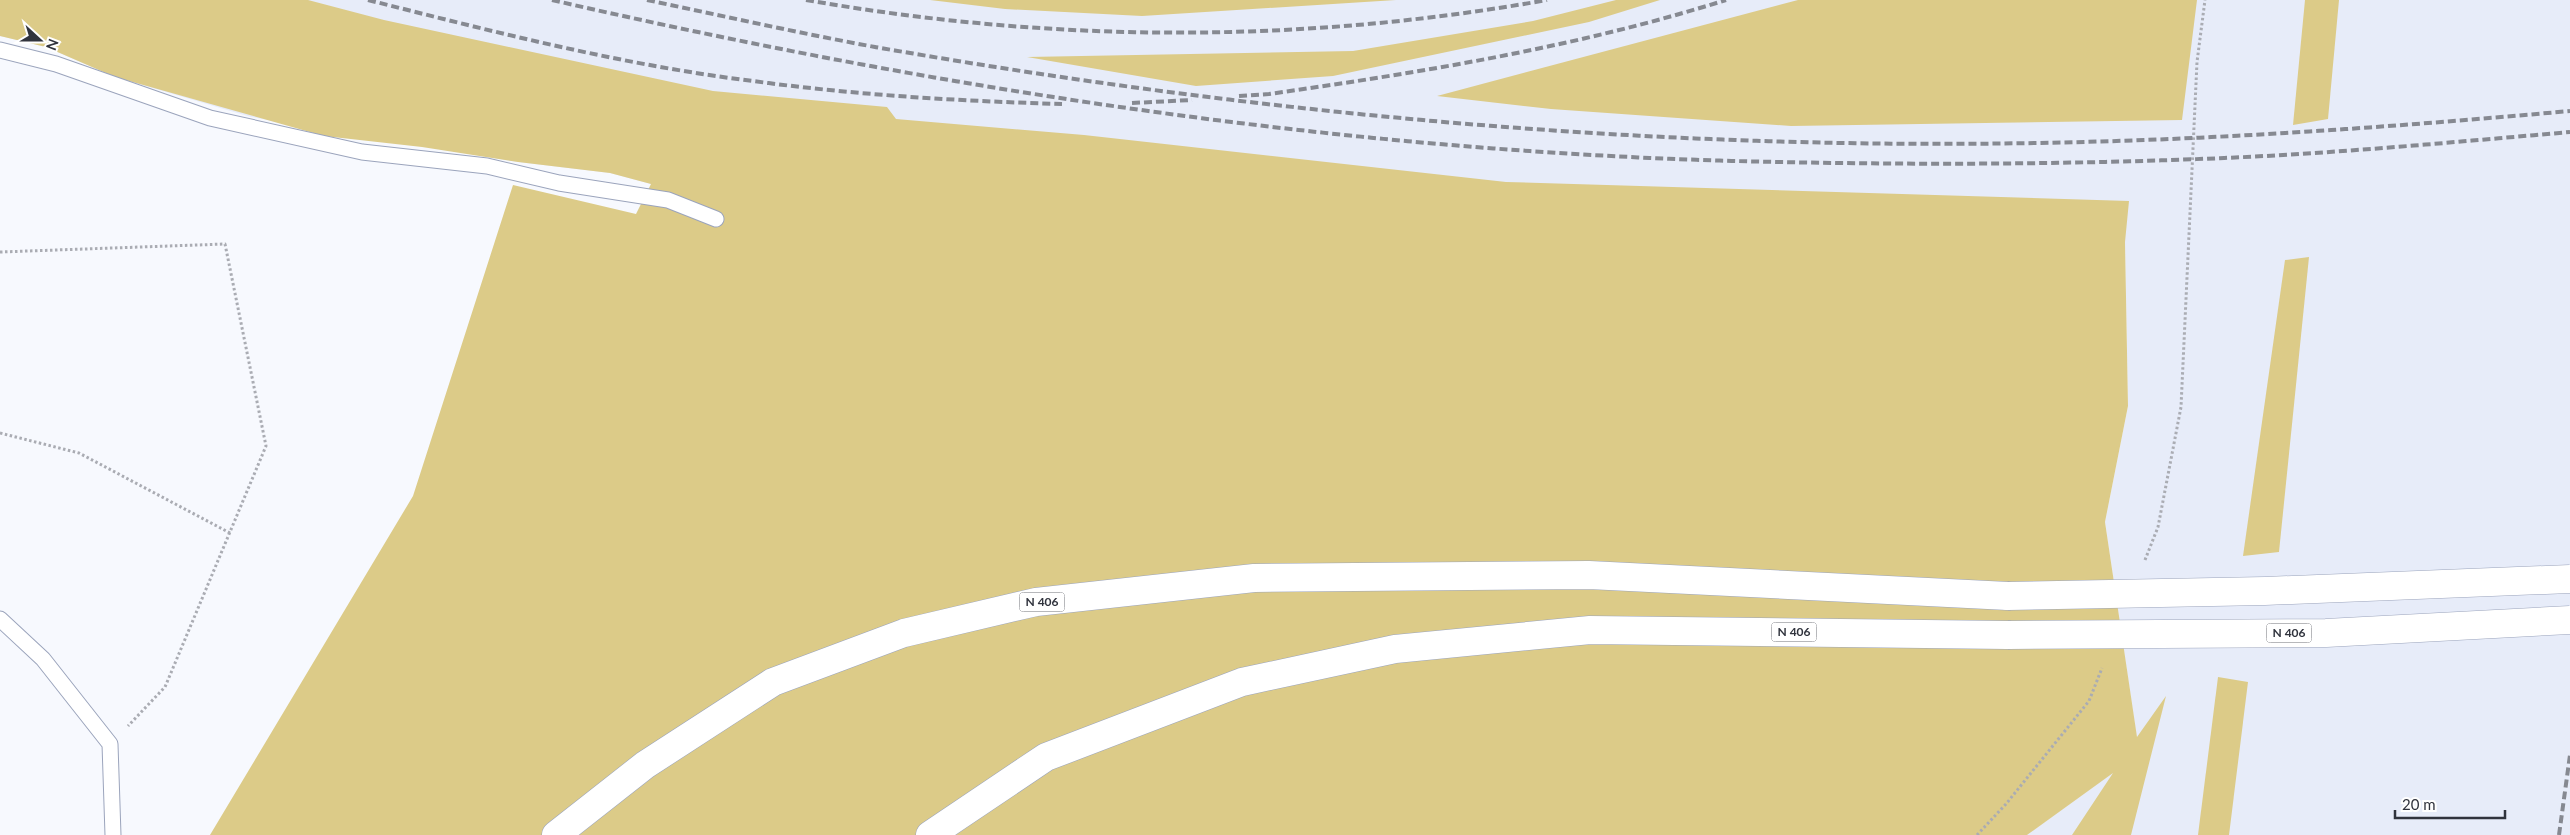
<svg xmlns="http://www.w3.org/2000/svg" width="2570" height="835" viewBox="0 0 2570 835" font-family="Lato,sans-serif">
  <rect width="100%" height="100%" fill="#f7f9fe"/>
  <polygon fill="#e7ecf9" points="0,0 2027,0 1973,123 2135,119 2153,0 2570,0 2570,835 2027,835 2139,753 2105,522 2128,406 2125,242 651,184 610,173 518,162 251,117 115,77 46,47 0,36"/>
  <g fill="#dccb88">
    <polygon points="0,0 308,0 384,20 713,91 887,107 896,119 1084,135 1506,182 2129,201 2125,242 2128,406 2105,522 2137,737 2166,696 2131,835 2072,835 2113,773 2027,835 210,835 413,496 513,185 636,214 651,184 610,173 518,162 422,147 324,136 115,77 46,47 0,36"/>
    <polygon points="930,0 1396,0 1142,16 1005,9"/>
    <polygon points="1616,0 1660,0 1589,22 1333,76 1196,86 1027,57 1353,51 1533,21"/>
    <polygon points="1798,0 2197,0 2182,120 1791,126 1551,109 1437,96"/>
    <polygon points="2305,0 2339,0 2328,119 2293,125"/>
    <polygon points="2309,257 2279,552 2243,556 2285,260"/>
    <polygon points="2218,677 2248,682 2229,835 2198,835"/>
  </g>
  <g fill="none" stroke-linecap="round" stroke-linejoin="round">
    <defs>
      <g id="service">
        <polyline points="0,50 56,64 210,118 362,152 487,166 559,183 668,200 716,219"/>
        <polyline points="0,619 43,659 110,744 113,835"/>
      </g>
      <g id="trunk">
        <polyline points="556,835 645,765 773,682 904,633 1036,602 1254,578 1589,575 2008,596"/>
        <polyline points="930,835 1046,757 1242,682 1395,649 1590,630 2008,635"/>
      </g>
    </defs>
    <use href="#service" stroke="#9ba4bc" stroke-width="17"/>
    <use href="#trunk" stroke="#9ba4bc" stroke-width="29"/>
    <g stroke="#aaacb3" stroke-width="3" stroke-dasharray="2.5 2.5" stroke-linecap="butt">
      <polyline points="0,252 225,244 266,446 165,687 128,726"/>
      <polyline points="0,433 79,453 230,533"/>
      <polyline points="2145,560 2158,527 2181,407 2197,62 2205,0"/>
      <polyline points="1977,835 2006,804 2089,701 2102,668"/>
    </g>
    <use href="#service" stroke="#fff" stroke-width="15"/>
    <use href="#trunk" stroke="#fff" stroke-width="28"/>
    <g stroke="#868991" stroke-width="4" stroke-dasharray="8 4" stroke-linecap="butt">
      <path d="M368,0c127,32 254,65 385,81 102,14 205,20 309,23"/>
      <path d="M552,0c388,89 784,150 1182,161 163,4 327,4 490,-3 116,-5 231,-16 346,-26"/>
      <path d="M647,0c76,16 152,33 228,47 383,67 772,103 1161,96 179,-3 356,-16 534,-32"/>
      <path d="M806,0c247,43 493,44 741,0"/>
      <path d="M1239,96l30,-2c155,-22 308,-47 457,-94"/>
      <polyline points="1132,103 1192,100"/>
      <polyline points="2559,835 2570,755"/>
    </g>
    <defs>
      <g id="trunk-bridge">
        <polyline points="2008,596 2265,591 2570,579"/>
        <polyline points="2008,635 2326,633 2570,620"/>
      </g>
    </defs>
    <use href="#trunk-bridge" stroke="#9ba4bc" stroke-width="29" stroke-linecap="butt"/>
    <use href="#trunk-bridge" stroke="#fff" stroke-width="28"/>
  </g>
  <g text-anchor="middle" stroke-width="5" stroke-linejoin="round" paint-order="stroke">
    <g fill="#fff" stroke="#6e7077" stroke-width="1">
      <rect x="1019.5" y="592.5" width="45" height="19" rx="4"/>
      <rect x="1771.5" y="622.5" width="45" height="19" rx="4"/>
      <rect x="2266.5" y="623.5" width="45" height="19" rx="4"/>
    </g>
    <g font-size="12" font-weight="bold" fill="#30333d">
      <text x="1042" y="606">N 406</text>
      <text x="1794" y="636">N 406</text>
      <text x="2289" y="637">N 406</text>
    </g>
  </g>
  <g transform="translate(40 40) rotate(111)" stroke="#ffffff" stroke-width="4" paint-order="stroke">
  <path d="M0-4L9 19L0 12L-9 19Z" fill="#30333d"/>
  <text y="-8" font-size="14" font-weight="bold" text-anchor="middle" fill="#30333d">N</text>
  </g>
  <path d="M2395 810v8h110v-8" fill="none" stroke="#30333d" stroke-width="2.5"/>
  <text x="2402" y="810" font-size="15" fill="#30333d" stroke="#ffffff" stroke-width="4" paint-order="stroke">20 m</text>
</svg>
